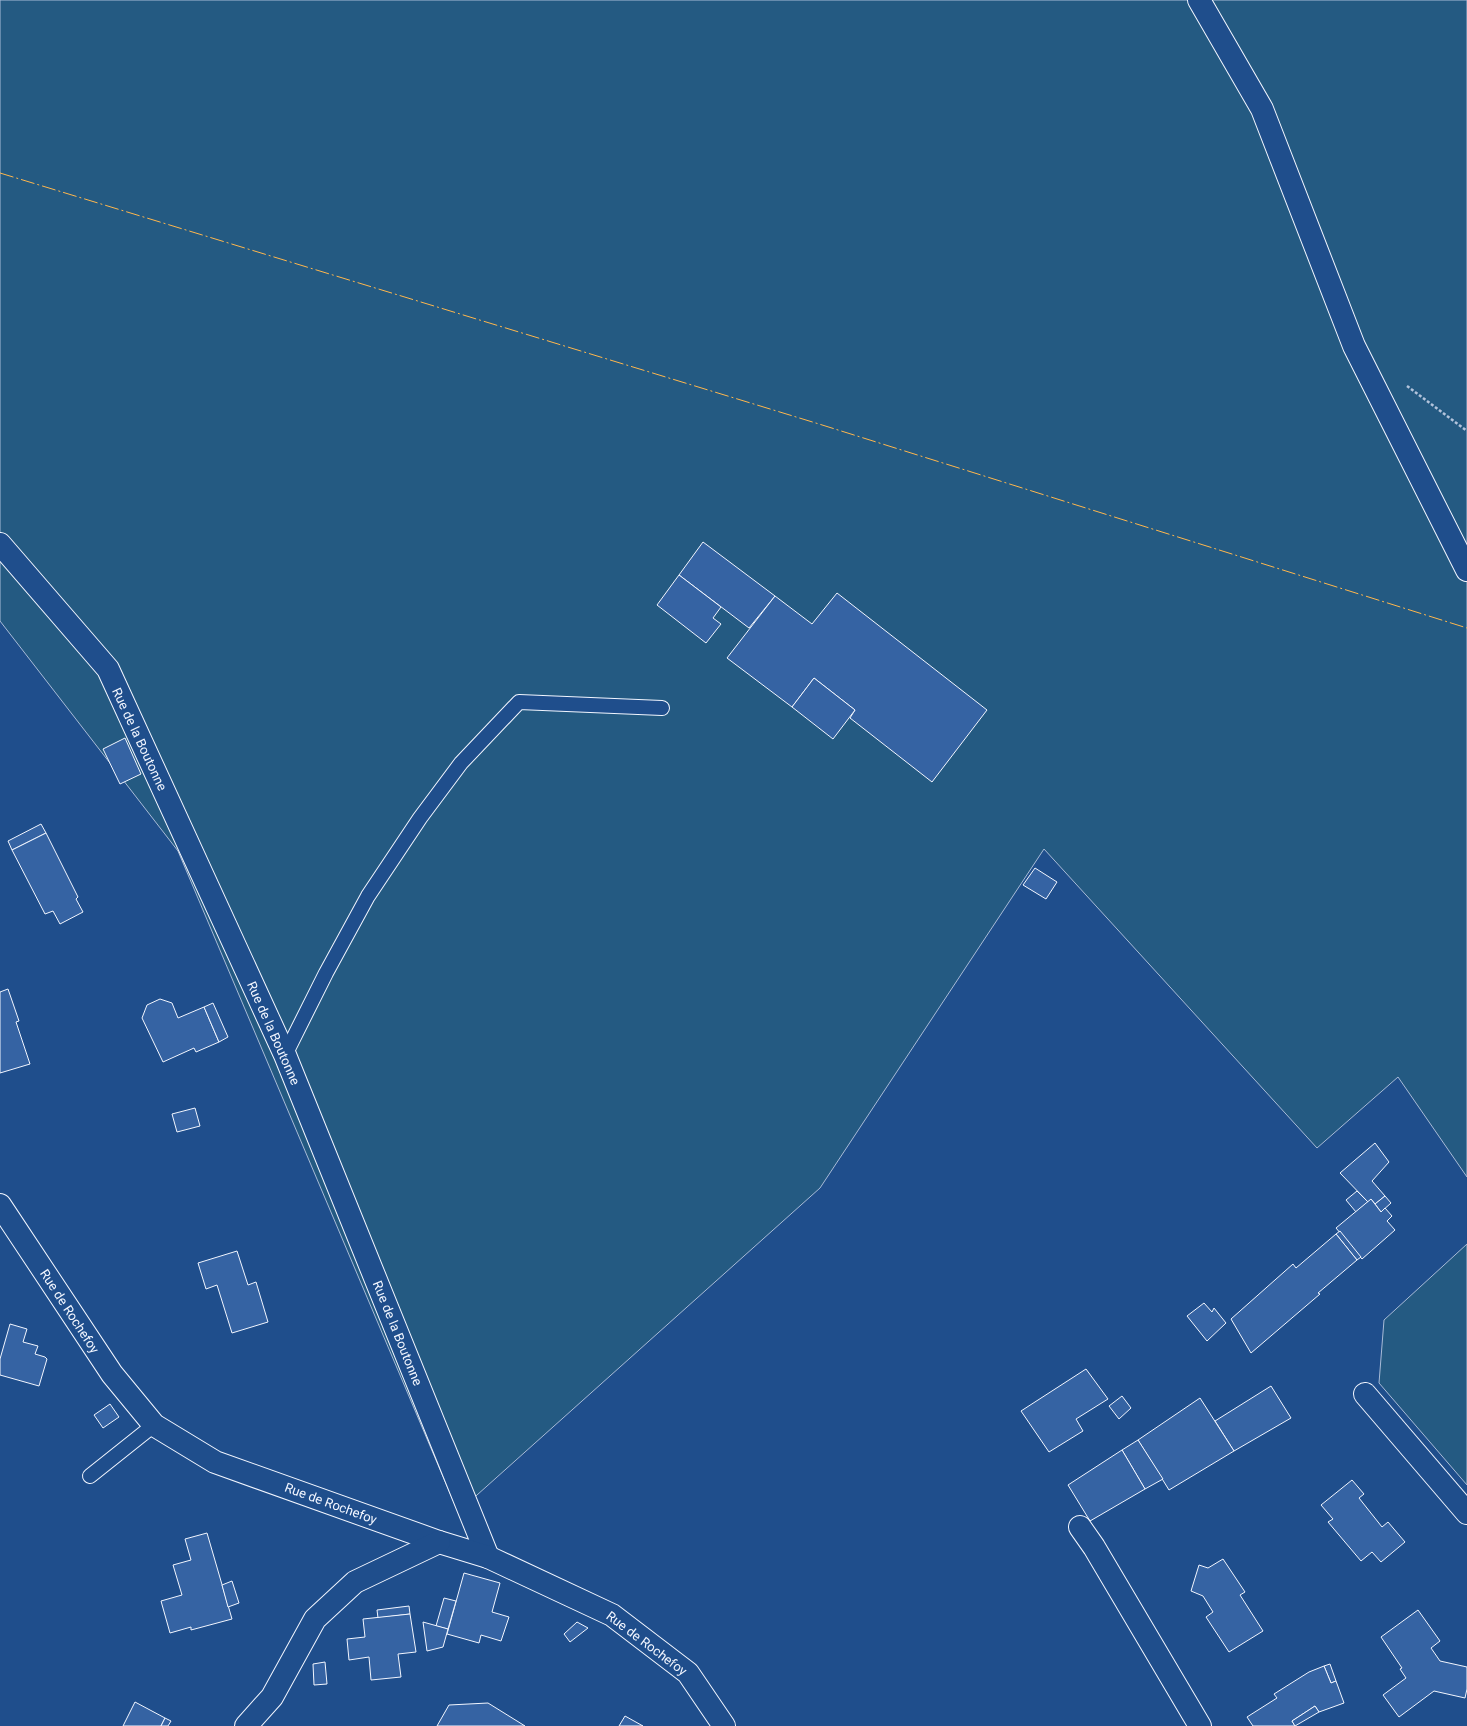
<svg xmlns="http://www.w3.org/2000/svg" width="1467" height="1726" viewBox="0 0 1467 1726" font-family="Roboto,sans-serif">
  <rect width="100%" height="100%" fill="#1f4e8c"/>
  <g fill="#245a82" stroke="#a8bbd7">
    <polygon points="0,0 1467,0 1467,1177 1398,1077 1317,1148 1044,849 820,1188 458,1512 178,851 0,621"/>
    <polygon points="1467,1244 1467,1485 1379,1383 1384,1320"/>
  </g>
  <g fill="#3563a3" stroke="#f2f6ff">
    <polygon points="703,542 775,596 749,628 679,575"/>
    <polygon points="679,575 721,607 713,618 721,624 706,643 657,605"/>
    <polygon points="837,593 987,710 932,782 850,718 855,710 814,678 792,707 727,658 775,596 812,624"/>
    <polygon points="814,678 855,710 833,739 792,707"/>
    <polygon points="125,738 141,774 120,784 103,749"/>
    <polygon points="41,824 46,833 12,850 8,841"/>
    <polygon points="46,833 78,897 76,899 83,912 60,924 53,911 45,914 12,850"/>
    <polygon points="1035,868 1057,882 1046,899 1023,885"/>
    <polygon points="8,989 19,1021 16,1022 30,1064 0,1073 0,992"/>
    <polygon points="160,999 172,1003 178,1018 204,1007 219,1042 196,1052 194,1048 163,1062 142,1018 147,1005"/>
    <polygon points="213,1003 228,1037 219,1042 204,1007"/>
    <polygon points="195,1108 200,1126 177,1132 172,1114"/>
    <polygon points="1375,1143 1389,1162 1372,1181 1385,1196 1375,1204 1371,1199 1368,1202 1340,1173"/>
    <polygon points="1357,1191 1368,1202 1356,1212 1346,1200"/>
    <polygon points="1385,1196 1391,1203 1381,1212 1375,1204"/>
    <polygon points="1371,1199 1381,1212 1385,1208 1392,1216 1387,1221 1395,1230 1362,1259 1336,1228"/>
    <polygon points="1340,1231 1361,1257 1357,1260 1336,1234"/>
    <polygon points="1336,1234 1357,1260 1318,1293 1320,1294 1251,1353 1231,1319 1293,1264 1296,1268"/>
    <polygon points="237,1251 248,1285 256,1282 268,1322 232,1333 217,1285 206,1289 198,1263"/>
    <polygon points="1204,1303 1212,1312 1214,1308 1226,1323 1207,1341 1187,1316"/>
    <polygon points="10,1324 27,1329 23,1342 38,1346 35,1354 45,1357 47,1359 39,1386 0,1375 0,1359"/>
    <polygon points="1086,1369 1108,1399 1076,1419 1083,1431 1049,1452 1021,1411"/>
    <polygon points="1271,1386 1291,1418 1234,1451 1215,1421"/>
    <polygon points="1122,1396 1131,1408 1119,1419 1109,1406"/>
    <polygon points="1200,1398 1234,1451 1169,1490 1138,1440"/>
    <polygon points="110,1404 119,1417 103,1428 94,1415"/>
    <polygon points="1138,1440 1163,1479 1145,1489 1122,1450"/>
    <polygon points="1122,1450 1145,1489 1090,1521 1068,1485"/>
    <polygon points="1352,1480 1364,1494 1359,1498 1382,1527 1388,1522 1405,1542 1381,1562 1372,1552 1361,1561 1328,1522 1333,1519 1321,1505"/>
    <polygon points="207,1533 232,1619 191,1630 191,1627 170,1633 161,1601 182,1595 173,1565 191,1560 185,1539"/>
    <polygon points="1223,1559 1245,1592 1240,1595 1263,1631 1229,1652 1206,1617 1213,1612 1203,1596 1191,1591 1199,1565 1208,1568"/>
    <polygon points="464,1573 500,1583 492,1612 509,1617 501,1641 481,1635 479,1643 447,1634"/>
    <polygon points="232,1581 239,1603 228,1607 222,1585"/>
    <polygon points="444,1598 456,1601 448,1629 436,1626"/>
    <polygon points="409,1606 410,1614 378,1618 377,1610"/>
    <polygon points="1418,1610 1440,1641 1431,1648 1440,1661 1467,1667 1467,1689 1465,1698 1434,1691 1399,1717 1383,1695 1406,1678 1400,1669 1402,1668 1381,1637"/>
    <polygon points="410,1614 416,1652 398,1654 401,1677 371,1680 369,1657 349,1660 347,1639 365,1637 363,1619"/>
    <polygon points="423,1622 448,1629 443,1647 427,1651"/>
    <polygon points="577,1622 588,1628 570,1642 564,1634"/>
    <polygon points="325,1662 327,1684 314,1685 313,1664"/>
    <polygon points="1330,1664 1336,1681 1331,1683 1324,1666"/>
    <polygon points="1324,1666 1331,1683 1336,1681 1344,1703 1319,1712 1315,1706 1292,1721 1295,1726 1253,1726 1247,1717 1277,1698 1274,1694 1309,1672"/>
    <polygon points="135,1702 165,1718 161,1726 123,1726"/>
    <polygon points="488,1703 525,1726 437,1726 449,1705"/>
    <polygon points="1315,1706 1319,1712 1295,1726 1292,1721"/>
    <polygon points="625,1716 643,1726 619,1726"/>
    <polygon points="165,1718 171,1721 168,1726 161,1726"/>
  </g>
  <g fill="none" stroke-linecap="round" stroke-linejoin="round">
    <defs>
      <g id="service">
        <polyline points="285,1055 326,973 368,896 420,818 461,763 519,702 662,708"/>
        <polyline points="90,1476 154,1425"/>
      </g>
      <g id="minor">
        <polyline points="0,544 108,669 285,1055 488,1557"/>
        <polyline points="0,1205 112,1374 154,1425 215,1462 439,1542 488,1557 612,1615 688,1673 724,1726"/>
        <polyline points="1365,1394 1467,1513"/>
        <polyline points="1080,1527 1094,1547 1200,1726"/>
        <polyline points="246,1726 272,1697 315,1619 355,1582 439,1542"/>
      </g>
      <polyline id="tertiary" points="1199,0 1262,109 1354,346 1467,570"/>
    </defs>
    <use href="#service" stroke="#f2f6ff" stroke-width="16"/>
    <use href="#minor" stroke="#f2f6ff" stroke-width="24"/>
    <use href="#tertiary" stroke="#f2f6ff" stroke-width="24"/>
    <polyline stroke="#b3c4dc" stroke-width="2.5" stroke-dasharray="3 2" stroke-linecap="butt" points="1407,386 1467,431"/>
    <use href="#service" stroke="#1f4e8c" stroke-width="14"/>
    <use href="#minor" stroke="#1f4e8c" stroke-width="22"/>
    <use href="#tertiary" stroke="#1f4e8c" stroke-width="22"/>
    <polyline stroke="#ffb74d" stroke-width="1" stroke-dasharray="14 3 2 3" stroke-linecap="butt" points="0,173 819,424 1467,628"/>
  </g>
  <g text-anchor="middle" stroke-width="3" stroke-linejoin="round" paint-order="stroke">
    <g font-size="13" fill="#f2f6ff" stroke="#1f4e8c">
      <text transform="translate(140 739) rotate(65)" y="5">Rue de la Boutonne</text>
      <text transform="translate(274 1033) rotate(66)" y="5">Rue de la Boutonne</text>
      <text transform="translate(70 1311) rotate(57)" y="5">Rue de Rochefoy</text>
      <text transform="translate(398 1333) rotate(68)" y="5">Rue de la Boutonne</text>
      <text transform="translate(331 1503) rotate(20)" y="5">Rue de Rochefoy</text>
      <text transform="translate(647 1643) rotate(37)" y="5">Rue de Rochefoy</text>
    </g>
  </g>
</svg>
